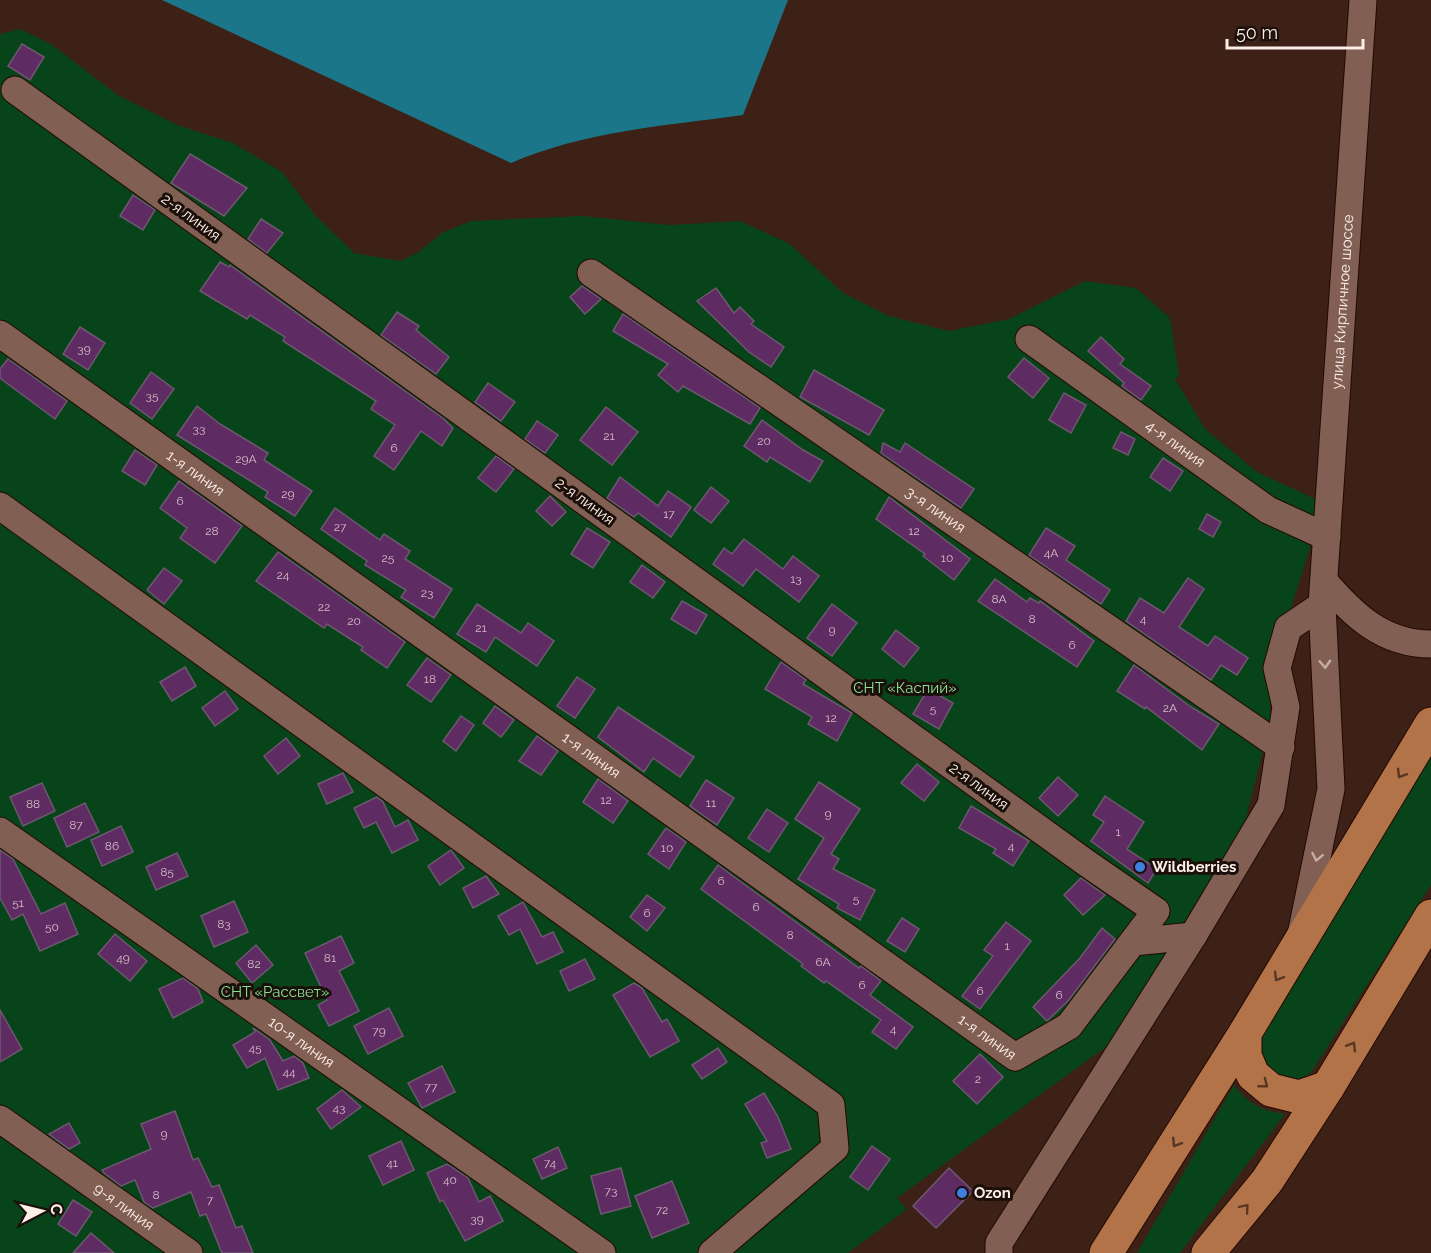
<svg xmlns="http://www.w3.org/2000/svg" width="1431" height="1253" viewBox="0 0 1431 1253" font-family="Raleway,sans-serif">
  <rect width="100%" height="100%" fill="#3d2116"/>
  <g fill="#084419">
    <polygon points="20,29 51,44 119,96 177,125 233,143 282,172 314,214 354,253 400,261 419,252 442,233 471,221 583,216 669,225 740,221 790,244 843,293 889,316 949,331 1009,319 1085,281 1136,288 1170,318 1179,376 1175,379 1205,429 1257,472 1324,503 1270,675 1270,723 1245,822 1110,1044 897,1198 907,1209 848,1253 0,1253 0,34"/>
    <polygon points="1431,753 1431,885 1310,1074 1292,1083 1275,1082 1252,1041"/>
    <path d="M1234,1085c16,20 26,25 51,29l-105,139h-43z"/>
  </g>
  <path fill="#1a7688" d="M162,0h626l-45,115c-79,11 -158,16 -232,48z"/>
  <g fill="#5e2b62" stroke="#6e5770" stroke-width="1.5">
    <polygon points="22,44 44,57 30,80 8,66"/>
    <polygon points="190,154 247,188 224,216 171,183"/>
    <polygon points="133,195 155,210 143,230 120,216"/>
    <polygon points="261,219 283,233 267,253 248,239"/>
    <polygon points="220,262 229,267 230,265 444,419 453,428 442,446 421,431 394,470 374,456 395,425 371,409 376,401 283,341 285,337 250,315 247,319 200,291"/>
    <polygon points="582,286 601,299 585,314 570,297"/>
    <polygon points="716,288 734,313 740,307 754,321 751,324 784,347 771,367 749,352 697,301"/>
    <polygon points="397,312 419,326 416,330 449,357 436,374 381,335"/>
    <polygon points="623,314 760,408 750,424 683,386 678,392 658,375 668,364 613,331"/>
    <polygon points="80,327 105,343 88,370 63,354"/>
    <polygon points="1101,337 1124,359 1120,364 1151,386 1141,400 1122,386 1124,383 1088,351"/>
    <polygon points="1024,358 1049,378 1033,398 1008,377"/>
    <polygon points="8,359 67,401 55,419 0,378 0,369"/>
    <polygon points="814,370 884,410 869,435 800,397"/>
    <polygon points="151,372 174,389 152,419 130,403"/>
    <polygon points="488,383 515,402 501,421 475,402"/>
    <polygon points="1064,393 1086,405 1071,433 1049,420"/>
    <polygon points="197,406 220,424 268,453 264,460 312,491 295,516 265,497 268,492 177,435"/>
    <polygon points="606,407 638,432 612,465 580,440"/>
    <polygon points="762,420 803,450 823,461 810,482 770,457 767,462 744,446"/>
    <polygon points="537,421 558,435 545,453 525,439"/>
    <polygon points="1121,432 1135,439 1128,455 1113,448"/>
    <polygon points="883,443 900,452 905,443 974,489 961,508 881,453"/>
    <polygon points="135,450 157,465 145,485 122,471"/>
    <polygon points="496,456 514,469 496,492 478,478"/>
    <polygon points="1163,458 1183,471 1170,491 1150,477"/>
    <polygon points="620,477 658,506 668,491 691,507 671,537 638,513 634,517 607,498"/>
    <polygon points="179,481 242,526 215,563 180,538 187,528 160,508"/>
    <polygon points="711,487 729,501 711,523 694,510"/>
    <polygon points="550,496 566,512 552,526 536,511"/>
    <polygon points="889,497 970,559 954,580 923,556 925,554 876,519"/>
    <polygon points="335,508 380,540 384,534 410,551 405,559 452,589 434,618 401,597 406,590 365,565 367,561 321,529"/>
    <polygon points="1207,514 1221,522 1213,537 1199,529"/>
    <polygon points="587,528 610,542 593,568 571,554"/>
    <polygon points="1046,528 1075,546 1066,560 1110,590 1101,604 1029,555"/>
    <polygon points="744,539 783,569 793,556 819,576 799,602 756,569 743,586 713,564 724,548 732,554"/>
    <polygon points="278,552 405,642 387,668 361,650 363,647 327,624 324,628 256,581"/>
    <polygon points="642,565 665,582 653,598 630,582"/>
    <polygon points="164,568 182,581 164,604 147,590"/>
    <polygon points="1188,578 1204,589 1179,627 1208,646 1215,636 1248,658 1237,675 1221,665 1211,680 1126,621 1140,598 1164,613"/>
    <polygon points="995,579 1027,602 1030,598 1039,603 1040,601 1094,641 1077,667 978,601"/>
    <polygon points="682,601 707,615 696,634 671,619"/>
    <polygon points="477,604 521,633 528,623 554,641 537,666 495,637 486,652 457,634"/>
    <polygon points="832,604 857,623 832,656 807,638"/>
    <polygon points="896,630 919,648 904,667 882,649"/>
    <polygon points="427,658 451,675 431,702 407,685"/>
    <polygon points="781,662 806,680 803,684 852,713 837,741 808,724 812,717 765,689"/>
    <polygon points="1134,665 1191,707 1219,724 1202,750 1146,707 1145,709 1117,691"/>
    <polygon points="185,667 196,686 172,701 160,682"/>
    <polygon points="577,677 595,689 575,718 557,706"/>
    <polygon points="928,689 953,703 939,729 913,714"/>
    <polygon points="225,691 238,709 215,726 202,708"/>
    <polygon points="495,706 514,720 501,737 483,723"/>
    <polygon points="618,707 694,757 680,777 653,758 644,772 598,737"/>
    <polygon points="461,716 474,725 456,751 443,741"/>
    <polygon points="537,736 558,751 541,775 519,761"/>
    <polygon points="286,738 300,756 278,774 264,756"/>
    <polygon points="917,764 939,782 924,801 901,783"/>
    <polygon points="343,773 353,792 327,804 318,784"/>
    <polygon points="1058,777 1078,795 1058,816 1039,798"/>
    <polygon points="598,779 628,801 613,823 583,802"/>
    <polygon points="706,780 734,798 717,825 690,806"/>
    <polygon points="819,782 860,809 831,854 839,859 833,869 875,890 860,920 837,908 839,904 798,879 824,838 795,819"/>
    <polygon points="42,783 55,811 23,826 10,797"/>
    <polygon points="1105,796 1144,822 1127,849 1157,869 1148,883 1091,841 1104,822 1093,815"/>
    <polygon points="377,797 383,802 395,827 408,820 418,840 392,853 376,822 364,828 354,808"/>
    <polygon points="85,803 99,832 67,847 54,818"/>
    <polygon points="971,806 1029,841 1013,866 993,853 996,849 959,828"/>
    <polygon points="767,809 788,823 769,852 748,838"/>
    <polygon points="121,826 133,852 102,866 91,840"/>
    <polygon points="666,828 686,842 669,869 648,854"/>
    <polygon points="0,850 13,859 41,914 65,903 78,934 40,951 23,914 12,920 0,898"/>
    <polygon points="451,850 464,868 440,885 428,866"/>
    <polygon points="177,853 188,876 156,890 146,867"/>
    <polygon points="718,865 859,968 861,966 881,981 870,995 913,1027 896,1049 872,1032 881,1020 826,981 824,983 801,966 803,964 701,889"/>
    <polygon points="486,876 499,894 473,908 463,888"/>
    <polygon points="1081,878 1105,895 1083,915 1064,895"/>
    <polygon points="647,895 665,908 647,931 630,917"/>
    <polygon points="234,901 248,932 214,947 201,916"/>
    <polygon points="523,902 542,937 553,932 563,952 537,964 520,929 509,935 498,916"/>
    <polygon points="902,918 919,929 905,952 887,941"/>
    <polygon points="1006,922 1031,941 980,1009 962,996 993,956 984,950"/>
    <polygon points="1102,928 1115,939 1068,1001 1047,1021 1033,1007 1080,958"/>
    <polygon points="115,934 147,961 130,981 98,954"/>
    <polygon points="341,936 354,963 339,971 359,1011 329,1026 318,1005 327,1000 305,953"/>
    <polygon points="256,945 273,965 252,983 236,963"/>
    <polygon points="585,959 595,979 569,991 560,971"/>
    <polygon points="183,978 198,989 203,1002 173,1018 159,989"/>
    <polygon points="634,983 642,988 662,1022 667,1019 679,1041 650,1057 613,995"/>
    <polygon points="389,1008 403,1036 368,1054 354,1026"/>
    <polygon points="0,1010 22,1049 0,1062"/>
    <polygon points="253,1028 270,1040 283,1061 294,1056 303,1063 309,1078 278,1090 265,1058 247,1068 233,1045 255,1032"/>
    <polygon points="718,1048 727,1062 702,1079 692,1065"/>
    <polygon points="980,1054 1003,1077 977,1104 953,1081"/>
    <polygon points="442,1066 455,1092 422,1108 408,1083"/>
    <polygon points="342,1090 361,1107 331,1129 317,1109"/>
    <polygon points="764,1093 778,1117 791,1149 767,1158 761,1143 767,1141 745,1104"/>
    <polygon points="175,1111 193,1160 198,1158 212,1187 219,1185 236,1228 242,1226 253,1253 222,1253 206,1214 200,1216 191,1192 153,1208 144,1202 135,1180 121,1186 104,1173 102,1170 151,1149 141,1124"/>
    <polygon points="69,1123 80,1143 69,1149 49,1134"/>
    <polygon points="401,1141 414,1170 383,1185 369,1156"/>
    <polygon points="872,1146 890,1159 868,1190 850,1177"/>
    <polygon points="558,1147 567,1168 542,1179 533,1159"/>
    <polygon points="447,1164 468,1178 479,1202 490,1196 503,1221 465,1241 443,1200 440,1202 427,1173"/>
    <polygon points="621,1168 631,1206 601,1214 591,1176"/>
    <polygon points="949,1168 973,1191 936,1228 913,1206"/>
    <polygon points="672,1181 689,1223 652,1238 635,1196"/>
    <polygon points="73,1200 92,1212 76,1236 58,1224"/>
    <polygon points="91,1233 114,1253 73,1253"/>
  </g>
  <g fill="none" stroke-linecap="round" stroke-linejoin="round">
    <defs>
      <g id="minor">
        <path id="s1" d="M591,273l690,474"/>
        <path id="s2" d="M0,334l1015,723 54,-31 87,-115 -71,-49 -1070,-772"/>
        <path id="s3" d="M1029,339l239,171 59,27"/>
        <polyline points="0,506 831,1105 835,1148 712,1253"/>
        <path d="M1324,581c29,34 59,63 107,63"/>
        <path id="s4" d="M0,831l602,422"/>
        <path id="s5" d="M1302,930l29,-141 -9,-184 41,-605"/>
        <polyline points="1133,942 1193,936"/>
        <path id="s6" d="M0,1119l189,134"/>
        <polyline points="999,1253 999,1243 1193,936 1271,805 1286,707 1277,668 1288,628 1322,605"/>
      </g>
      <g id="major">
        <polyline points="1245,1033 1245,1056 1253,1075 1271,1090 1299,1097 1328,1087"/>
        <polyline points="1106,1253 1245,1033 1431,724"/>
        <polyline points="1208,1253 1267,1181 1328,1087 1431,916"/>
      </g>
    </defs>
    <use href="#minor" stroke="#230902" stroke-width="29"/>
    <use href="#major" stroke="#230902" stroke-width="35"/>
    <use href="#minor" stroke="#816053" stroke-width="27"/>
    <use href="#major" stroke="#b37349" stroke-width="33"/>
  </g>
  <defs><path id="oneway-chevron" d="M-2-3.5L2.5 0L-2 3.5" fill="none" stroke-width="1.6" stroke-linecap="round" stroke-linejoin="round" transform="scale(1.5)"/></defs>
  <g stroke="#c6aea5">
    <use href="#oneway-chevron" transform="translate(1325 664) rotate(87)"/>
    <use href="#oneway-chevron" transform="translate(1317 857) rotate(101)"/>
  </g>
  <g stroke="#583723">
    <use href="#oneway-chevron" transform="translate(1401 774) rotate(121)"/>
    <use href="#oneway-chevron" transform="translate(1278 977) rotate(121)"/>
    <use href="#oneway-chevron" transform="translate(1352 1046) rotate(-59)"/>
    <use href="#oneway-chevron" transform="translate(1264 1084) rotate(38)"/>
    <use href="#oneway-chevron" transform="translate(1176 1143) rotate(122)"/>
    <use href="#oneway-chevron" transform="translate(1245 1208) rotate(-50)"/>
  </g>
  <g fill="#3f7fe0" stroke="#1b0f0a" stroke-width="2">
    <circle cx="1140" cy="867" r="6"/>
    <circle cx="962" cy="1193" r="6"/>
  </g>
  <g text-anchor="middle" stroke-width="6" stroke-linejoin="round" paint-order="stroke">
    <g font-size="12" fill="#d6bdc6">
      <text x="84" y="353">39</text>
      <text x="152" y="400">35</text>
      <text x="199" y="433">33</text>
      <text x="609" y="440">21</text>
      <text x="764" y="445">20</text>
      <text x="394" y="452">6</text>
      <text x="246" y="463">29А</text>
      <text x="288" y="498">29</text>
      <text x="180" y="505">6</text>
      <text x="669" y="518">17</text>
      <text x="340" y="531">27</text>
      <text x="212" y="535">28</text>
      <text x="914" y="535">12</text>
      <text x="1051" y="557">4А</text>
      <text x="388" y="562">25</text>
      <text x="947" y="562">10</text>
      <text x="283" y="579">24</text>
      <text x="796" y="583">13</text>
      <text x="427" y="597">23</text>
      <text x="999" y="603">8А</text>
      <text x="324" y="611">22</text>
      <text x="1032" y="623">8</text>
      <text x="1143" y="623">4</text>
      <text x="354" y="625">20</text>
      <text x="481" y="632">21</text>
      <text x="832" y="634">9</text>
      <text x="1072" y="649">6</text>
      <text x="430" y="683">18</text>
      <text x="1170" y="712">2А</text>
      <text x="933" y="713">5</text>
      <text x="831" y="722">12</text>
      <text x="606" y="804">12</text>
      <text x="711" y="807">11</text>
      <text x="33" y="808">88</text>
      <text x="828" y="818">9</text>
      <text x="76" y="829">87</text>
      <text x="1118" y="836">1</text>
      <text x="112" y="850">86</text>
      <text x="1011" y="850">4</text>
      <text x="667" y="852">10</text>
      <text x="167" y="876">85</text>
      <text x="721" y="885">6</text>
      <text x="856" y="903">5</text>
      <text x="18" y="907">51</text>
      <text x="756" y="911">6</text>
      <text x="647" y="917">6</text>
      <text x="224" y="928">83</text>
      <text x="52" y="931">50</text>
      <text x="790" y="939">8</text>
      <text x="1007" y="950">1</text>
      <text x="123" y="962">49</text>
      <text x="330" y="962">81</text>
      <text x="823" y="966">6А</text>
      <text x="254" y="968">82</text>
      <text x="862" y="989">6</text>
      <text x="980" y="995">6</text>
      <text x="1059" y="999">6</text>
      <text x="893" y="1033">4</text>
      <text x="379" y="1035">79</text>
      <text x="255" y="1052">45</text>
      <text x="289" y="1076">44</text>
      <text x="978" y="1083">2</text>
      <text x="431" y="1091">77</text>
      <text x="339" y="1112">43</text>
      <text x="164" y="1138">9</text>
      <text x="392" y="1167">41</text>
      <text x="550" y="1167">74</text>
      <text x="450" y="1184">40</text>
      <text x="611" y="1195">73</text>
      <text x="156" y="1199">8</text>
      <text x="210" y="1204">7</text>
      <text x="662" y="1214">72</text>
      <text x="477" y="1223">39</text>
    </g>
    <g font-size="15" fill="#feeee8" stroke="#1b0f0a">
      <text transform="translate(191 217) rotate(36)" y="5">2-я линия</text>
      <text dy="5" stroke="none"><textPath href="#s5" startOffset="632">улица Кирпичное шоссе</textPath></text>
      <text dy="5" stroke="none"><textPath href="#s3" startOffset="180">4-я линия</textPath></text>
      <text dy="5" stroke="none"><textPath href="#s2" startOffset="240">1-я линия</textPath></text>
      <text transform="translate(585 501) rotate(36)" y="5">2-я линия</text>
      <text dy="5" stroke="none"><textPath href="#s1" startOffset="418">3-я линия</textPath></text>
      <text dy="5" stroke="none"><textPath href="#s2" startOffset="726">1-я линия</textPath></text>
      <text transform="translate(979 786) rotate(36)" y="5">2-я линия</text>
      <text dy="5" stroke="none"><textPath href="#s2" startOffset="1212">1-я линия</textPath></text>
      <text dy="5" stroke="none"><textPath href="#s4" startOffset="368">10-я линия</textPath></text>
      <text dy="5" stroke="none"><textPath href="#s6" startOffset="152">9-я линия</textPath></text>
    </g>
    <g font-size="15" fill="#89e397" stroke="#1b0f0a">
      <text x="905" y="693">СНТ «Каспий»</text>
      <text x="275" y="997">СНТ «Рассвет»</text>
    </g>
    <g font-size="15" font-weight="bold" fill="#feeee8" stroke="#1b0f0a" text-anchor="start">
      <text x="1152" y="872">Wildberries</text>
      <text x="974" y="1198">Ozon</text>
    </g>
  </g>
  <g transform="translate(42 1211) rotate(83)" stroke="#1b0f0a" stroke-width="4.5" paint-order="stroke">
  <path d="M0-4.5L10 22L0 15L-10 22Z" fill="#feeee8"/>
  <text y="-9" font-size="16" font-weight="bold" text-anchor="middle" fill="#feeee8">С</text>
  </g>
  <path d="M1227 39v9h136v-9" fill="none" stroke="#feeee8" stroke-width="3"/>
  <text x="1236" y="39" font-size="18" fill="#feeee8" stroke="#1b0f0a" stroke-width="4.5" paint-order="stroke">50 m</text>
</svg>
